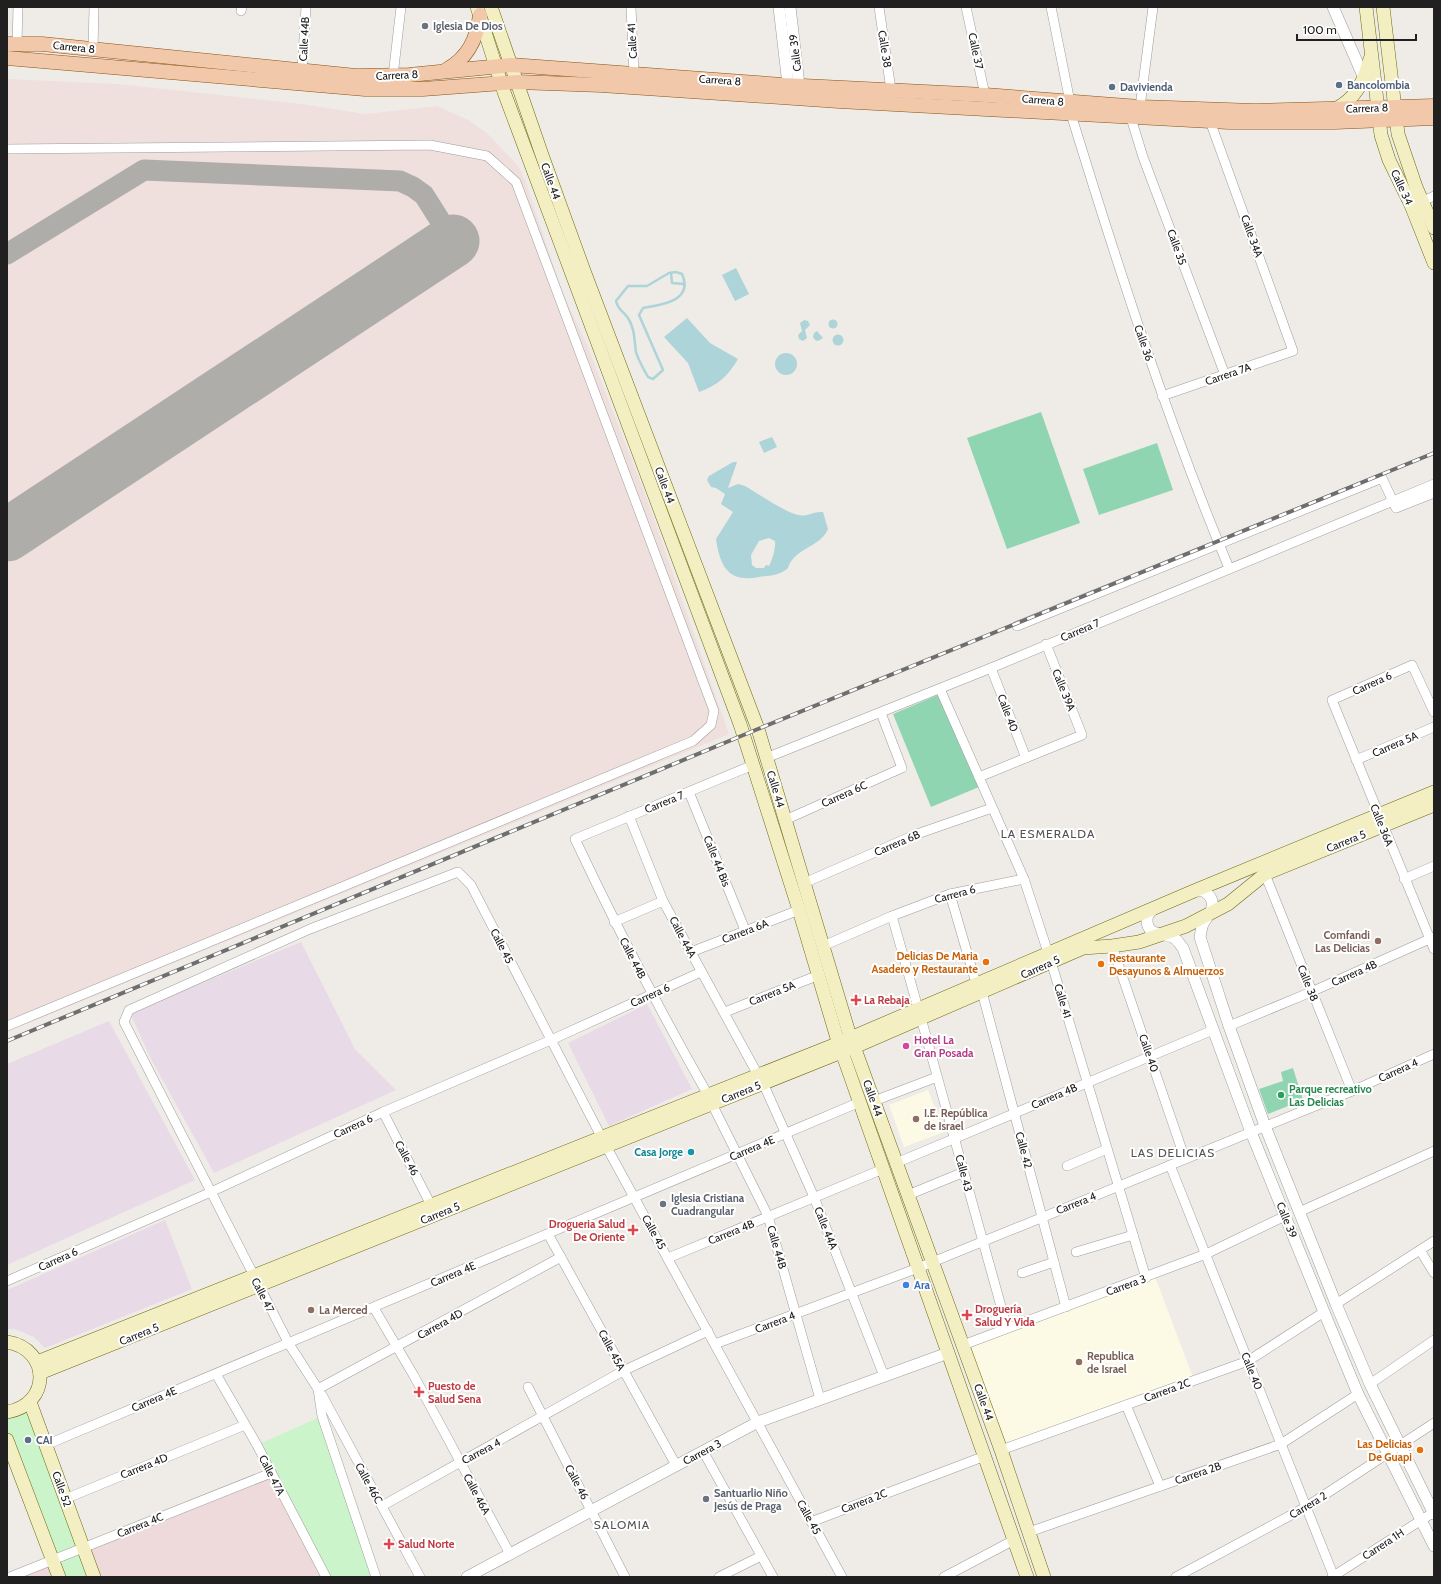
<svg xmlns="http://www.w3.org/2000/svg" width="1441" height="1584" viewBox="0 0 1441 1584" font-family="Cabin,sans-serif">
  <rect width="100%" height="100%" fill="#efece7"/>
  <g fill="#eed9db">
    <polygon points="271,1473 326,1577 94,1577 83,1548"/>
    <polygon points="52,1560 59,1577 10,1577"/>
  </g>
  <g fill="#e8dae7">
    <polygon points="301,942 355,1049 396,1090 214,1173 150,1057 130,1013"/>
    <polygon points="647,1004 692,1089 609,1126 568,1043"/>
    <polygon points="109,1021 195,1180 7,1265 7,1064"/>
    <polygon points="165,1220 192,1289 45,1348 34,1337 15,1329 7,1329 7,1290"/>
  </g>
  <g fill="#fcf9e4">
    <polygon points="928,1090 944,1132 904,1147 889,1105"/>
    <polygon points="1155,1277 1193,1377 1003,1446 966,1347"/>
  </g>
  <polygon fill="#efdfdd" points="7,79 117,84 301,104 365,114 437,106 468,120 487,133 519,167 526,183 562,291 587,345 646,497 729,734 7,1032"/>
  <g fill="#ccf4ca">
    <polygon points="30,1402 94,1577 59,1577 7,1440 7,1412"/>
    <polygon points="322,1416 376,1577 326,1577 257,1445"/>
  </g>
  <g fill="#8fd5b1">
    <polygon points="1041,412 1080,523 1007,549 967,438"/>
    <polygon points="1157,443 1173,490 1099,515 1083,469"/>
    <polygon points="940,694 979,787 931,807 893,714"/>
    <polygon points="1293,1068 1303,1100 1268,1114 1259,1089 1283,1081 1281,1072"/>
  </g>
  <g fill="#add4d8" fill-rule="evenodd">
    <polygon points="736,268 749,294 735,301 722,275"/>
    <path d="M687,318l23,25 28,16c-9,16 -21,27 -39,33l-11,-29 -24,-26z"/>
    <circle cx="833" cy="324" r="4.5"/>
    <polygon points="804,320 808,321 810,325 805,330 807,338 803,341 799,339 798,335 802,331 800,323"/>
    <polygon points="817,331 823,338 818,341 815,340 813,337 814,333"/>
    <circle cx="838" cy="340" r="5.5"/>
    <circle cx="786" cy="364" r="11"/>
    <polygon points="772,437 777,447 764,453 759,442"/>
    <path d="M733,462h4l-9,26 10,-4 7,2c12,7 40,26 53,29 9,2 16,-4 25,-3l5,17c-7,18 -34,19 -40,39 -9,8 -17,7 -29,9 -30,6 -39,-10 -43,-38l17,-27 -12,-8 4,-10 -9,-6 -5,-1 -4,-7 2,-4zM769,538l6,3c1,6 -3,20 -6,25l-3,-1 -2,3h-8l-4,-3 -1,-10 8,-14z"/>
  </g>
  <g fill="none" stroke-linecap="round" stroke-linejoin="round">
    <g stroke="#add4d8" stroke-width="2.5">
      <path d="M676,272l6,2c12,27 -21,31 -39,34l-4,7 24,55 -10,9 -5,-2c-4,-7 -10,-18 -12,-25 -2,-13 -1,-23 -8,-34 -5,-7 -10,-8 -12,-17l12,-15h19l22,-13z"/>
      <polyline points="671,273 672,283 684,284"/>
    </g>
    <polyline stroke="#aeadaa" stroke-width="21" points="7,254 144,170 400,181 413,187 424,195 453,241"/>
    <polyline stroke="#aeadaa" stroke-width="53" points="7,535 453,241"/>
    <defs>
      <g id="minor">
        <polyline points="631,7 634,74"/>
        <polyline points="879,7 891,90"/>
        <polyline points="966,7 985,95"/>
        <polyline points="1051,7 1070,102"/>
        <polyline points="241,11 242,7"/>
        <polyline points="17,43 18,7"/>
        <polyline points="93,49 94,7"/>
        <polyline points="302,70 306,7"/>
        <polyline points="393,76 401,7"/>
        <polyline points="1140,107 1153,7"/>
        <path d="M1071,114c47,153 96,306 158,454"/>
        <polyline points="1131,118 1143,157 1225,375"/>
        <polyline points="7,149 430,145 487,156 516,182 714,711 711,725 693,741 7,1026"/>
        <polyline points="1423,201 1434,196"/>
        <polyline points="1162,396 1293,351 1210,121"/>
        <polyline points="1017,626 1382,478 1396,508 1434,493"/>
        <polyline points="991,668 1026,758"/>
        <polyline points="940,689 1024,879 1053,968 1146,1278"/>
        <polyline points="1434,712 1412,665 1332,700 1434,949"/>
        <polyline points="766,758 991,668 1434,484"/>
        <polyline points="1356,760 1434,727"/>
        <polyline points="979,777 1082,735 1046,644"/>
        <polyline points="689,792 745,930"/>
        <polyline points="629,816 663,901 758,1075"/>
        <polyline points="785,820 902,768 881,713"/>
        <polyline points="1265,874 1352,1091"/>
        <polyline points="1404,879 1434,866"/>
        <polyline points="804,883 917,834 992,808"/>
        <polyline points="950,894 976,983"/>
        <polyline points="892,916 918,1008"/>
        <polyline points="614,922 663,901"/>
        <polyline points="823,946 892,916 950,894 1024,879"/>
        <polyline points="1112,946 1185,1159"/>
        <polyline points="691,952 799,910"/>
        <polyline points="982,992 1066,1307"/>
        <polyline points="725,1012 819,975"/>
        <polyline points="921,1018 1007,1328"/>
        <polyline points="1229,1026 1311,992 1434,937"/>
        <polyline points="763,1083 814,1197 884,1376"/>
        <path d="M708,1095c-48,-84 -92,-169 -133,-256l178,-74"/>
        <polyline points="874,1101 937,1077"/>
        <polyline points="712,1104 768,1216 820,1399"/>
        <polyline points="383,1112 431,1205"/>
        <polyline points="896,1163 1213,1030"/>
        <polyline points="1170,1165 1334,1577"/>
        <polyline points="1067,1166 1107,1149"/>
        <polyline points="908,1195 964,1172"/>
        <polyline points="1299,1212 1434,1151"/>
        <polyline points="548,1234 676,1465"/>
        <polyline points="1420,1250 1434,1273"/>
        <polyline points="1076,1252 1133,1235"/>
        <polyline points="668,1258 883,1169"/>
        <polyline points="1022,1273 1054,1262"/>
        <polyline points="7,1281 211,1192 383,1112 551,1040 701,972"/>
        <polyline points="1336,1304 1434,1241"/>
        <polyline points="374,1308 414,1376 510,1554"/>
        <polyline points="715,1344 918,1268 1352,1091 1434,1054"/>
        <polyline points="963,1345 1206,1254 1285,1216"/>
        <polyline points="216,1374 257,1445 326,1577"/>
        <polyline points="1370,1384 1434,1340"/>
        <polyline points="528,1387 625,1577"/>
        <polyline points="318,1389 561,1257"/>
        <polyline points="322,1395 420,1577"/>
        <polyline points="1126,1405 1160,1486"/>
        <polyline points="46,1445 860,1102"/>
        <polyline points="1001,1450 1248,1361 1324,1312"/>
        <polyline points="703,1451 773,1577"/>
        <polyline points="65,1499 245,1425"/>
        <polyline points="382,1506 623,1371 708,1331"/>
        <polyline points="811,1522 985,1456"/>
        <polyline points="1029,1532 1281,1444 1358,1394"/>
        <polyline points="10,1577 271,1473"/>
        <polyline points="376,1577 322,1416 318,1389 289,1344 124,1022 129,1010 310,929 458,872 471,885 606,1146 842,1577"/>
        <polyline points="719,1577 761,1556"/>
        <polyline points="944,1577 1014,1540"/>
        <polyline points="1176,1577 1306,1507 1434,1423"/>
        <polyline points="1332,1577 1434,1512"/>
      </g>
      <g id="tertiary">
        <polyline points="779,7 789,93"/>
        <polyline points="790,7 800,94"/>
        <polyline points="1333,7 1364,78"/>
        <path d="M1194,891h10c16,12 6,21 -1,33 -2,4 -2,9 -3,13l29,89 36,100 71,178 34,80 64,130"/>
        <path d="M1156,907c-5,4 -9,7 -9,13 0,17 17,12 27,18 4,2 6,7 9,10l68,184 73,180 34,82 76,152"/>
        <polyline points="467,1577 758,1422 948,1353"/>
      </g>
      <g id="secondary">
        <polyline points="477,7 504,92 740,724 799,910 837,1038 1027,1577"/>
        <polyline points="491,7 542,155 584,271 758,729 849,1033 1001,1450 1044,1577"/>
        <polyline points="1366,7 1381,135 1389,160 1411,205 1434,263"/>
        <polyline points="1383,7 1398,134 1416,187 1434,228"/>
        <path d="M1335,109c21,-10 29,-28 35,-50"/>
        <path d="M7,1342c44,7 44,63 0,70"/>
        <polyline points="37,1362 834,1045 1194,891 1434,792"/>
        <polyline points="40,1373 859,1045 1083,948 1112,946 1139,942 1186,926 1228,904 1265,874 1434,805"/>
        <polyline points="30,1402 94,1577"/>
        <polyline points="7,1440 59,1577"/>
      </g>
      <g id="primary">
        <polyline points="7,44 42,44 356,76 409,75 511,65 783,85 985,95 1140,107 1255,111 1434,106"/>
        <polyline points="7,58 365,89 423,89 517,82 601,85 839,101 1229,122 1335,122 1434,118"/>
        <path d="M446,70c22,-12 31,-31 34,-55"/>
      </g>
    </defs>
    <use href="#minor" stroke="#9d9d9d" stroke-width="10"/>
    <use href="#tertiary" stroke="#9d9d9d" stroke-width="12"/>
    <use href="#secondary" stroke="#6c6a12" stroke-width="14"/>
    <use href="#primary" stroke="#8a5212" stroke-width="15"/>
    <use href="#minor" stroke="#fff" stroke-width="9"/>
    <use href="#tertiary" stroke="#fff" stroke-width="11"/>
    <use href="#secondary" stroke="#f3efc2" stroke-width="13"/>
    <use href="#primary" stroke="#f1c9aa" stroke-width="14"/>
    <defs>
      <polyline id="rail" points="7,1041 758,729 1434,453"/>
    </defs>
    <use href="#rail" stroke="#6e6e6e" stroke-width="4"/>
    <use href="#rail" stroke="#fff" stroke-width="2.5" stroke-dasharray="8" stroke-linecap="butt"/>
  </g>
  <g fill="#6b7280" stroke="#fff" stroke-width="1.5">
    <circle cx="425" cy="26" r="4"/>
    <circle cx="663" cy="1204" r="4"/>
    <circle cx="706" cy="1499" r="4"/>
  </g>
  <g fill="#5c6f8a" stroke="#fff" stroke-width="1.5">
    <circle cx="1339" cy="85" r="4"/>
    <circle cx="1112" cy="87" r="4"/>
    <circle cx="28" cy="1440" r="4"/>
  </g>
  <g fill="#8d6e63" stroke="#fff" stroke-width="1.5">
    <circle cx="1378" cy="941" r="4"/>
    <circle cx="916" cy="1119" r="4"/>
    <circle cx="311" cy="1310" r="4"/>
    <circle cx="1079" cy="1362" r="4"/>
  </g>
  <g fill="#e8710a" stroke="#fff" stroke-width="1.5">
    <circle cx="986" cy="962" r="4"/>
    <circle cx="1101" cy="964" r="4"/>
    <circle cx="1420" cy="1450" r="4"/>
  </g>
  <g fill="#e0444e" stroke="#fff" stroke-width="1.5">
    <path d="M854 994h4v4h4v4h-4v4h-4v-4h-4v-4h4z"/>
    <path d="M631 1224h4v4h4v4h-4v4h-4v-4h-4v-4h4z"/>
    <path d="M965 1309h4v4h4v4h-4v4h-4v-4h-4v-4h4z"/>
    <path d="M417 1386h4v4h4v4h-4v4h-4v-4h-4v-4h4z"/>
    <path d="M387 1538h4v4h4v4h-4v4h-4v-4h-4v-4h4z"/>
  </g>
  <circle fill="#d1479c" stroke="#fff" stroke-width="1.5" cx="906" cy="1046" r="4"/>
  <circle fill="#2e9e5b" stroke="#fff" stroke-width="1.5" cx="1281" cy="1095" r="4"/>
  <circle fill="#0f9aa8" stroke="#fff" stroke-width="1.5" cx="691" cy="1152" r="4"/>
  <circle fill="#3f7fe0" stroke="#fff" stroke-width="1.5" cx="906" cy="1285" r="4"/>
  <g text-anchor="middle" stroke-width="4" stroke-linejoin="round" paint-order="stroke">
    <g font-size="11" font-weight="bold" fill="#5b616d" stroke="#fff" text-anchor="start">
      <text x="433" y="30">Iglesia De Dios</text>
      <text x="671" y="1202">Iglesia Cristiana<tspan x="671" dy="13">Cuadrangular</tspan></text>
      <text x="714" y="1497">Santuarlio Niño<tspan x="714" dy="13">Jesús de Praga</tspan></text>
    </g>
    <g font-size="11" fill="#202020" stroke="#fff">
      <text transform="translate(304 39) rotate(-87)" y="4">Calle 44B</text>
      <text transform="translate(632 41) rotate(-93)" y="4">Calle 41</text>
      <text transform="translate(74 47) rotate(6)" y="4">Carrera 8</text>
      <text transform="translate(885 49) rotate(81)" y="4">Calle 38</text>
      <text transform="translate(976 51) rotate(78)" y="4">Calle 37</text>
      <text transform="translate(795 53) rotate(-97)" y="4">Calle 39</text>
      <text transform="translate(397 75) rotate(-3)" y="4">Carrera 8</text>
      <text transform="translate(720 80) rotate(4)" y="4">Carrera 8</text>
      <text transform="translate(1043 100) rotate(5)" y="4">Carrera 8</text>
      <text transform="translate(1367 108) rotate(-2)" y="4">Carrera 8</text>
      <text transform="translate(551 181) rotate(70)" y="4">Calle 44</text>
      <text transform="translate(1402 187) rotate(65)" y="4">Calle 34</text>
      <text transform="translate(1252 236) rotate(70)" y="4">Calle 34A</text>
      <text transform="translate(1177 247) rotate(70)" y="4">Calle 35</text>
      <text transform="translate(1144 343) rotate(71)" y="4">Calle 36</text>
      <text transform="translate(1228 374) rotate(-19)" y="4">Carrera 7A</text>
      <text transform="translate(665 485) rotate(69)" y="4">Calle 44</text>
      <text transform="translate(1080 630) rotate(-23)" y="4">Carrera 7</text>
      <text transform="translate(1372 683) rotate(-24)" y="4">Carrera 6</text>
      <text transform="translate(1064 690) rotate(68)" y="4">Calle 39A</text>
      <text transform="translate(1008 713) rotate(69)" y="4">Calle 40</text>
      <text transform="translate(1395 744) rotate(-23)" y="4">Carrera 5A</text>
      <text transform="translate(776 789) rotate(73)" y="4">Calle 44</text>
      <text transform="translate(844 794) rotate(-24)" y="4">Carrera 6C</text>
      <text transform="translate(664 802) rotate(-22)" y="4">Carrera 7</text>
      <text transform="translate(1382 825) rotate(68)" y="4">Calle 36A</text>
      <text transform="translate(1346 841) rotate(-22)" y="4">Carrera 5</text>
      <text transform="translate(897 843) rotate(-23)" y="4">Carrera 6B</text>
      <text transform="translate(717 861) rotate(68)" y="4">Calle 44 Bis</text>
      <text transform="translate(955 894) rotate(-15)" y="4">Carrera 6</text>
      <text transform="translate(745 931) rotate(-21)" y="4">Carrera 6A</text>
      <text transform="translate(683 937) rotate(62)" y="4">Calle 44A</text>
      <text transform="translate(502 946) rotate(63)" y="4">Calle 45</text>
      <text transform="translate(633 958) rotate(63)" y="4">Calle 44B</text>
      <text transform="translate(1040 967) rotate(-24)" y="4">Carrera 5</text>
      <text transform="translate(1354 973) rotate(-24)" y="4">Carrera 4B</text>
      <text transform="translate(1308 983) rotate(68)" y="4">Calle 38</text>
      <text transform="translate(772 993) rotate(-22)" y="4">Carrera 5A</text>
      <text transform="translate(650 995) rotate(-24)" y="4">Carrera 6</text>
      <text transform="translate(1063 1001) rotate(73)" y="4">Calle 41</text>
      <text transform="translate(1149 1053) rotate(71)" y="4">Calle 40</text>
      <text transform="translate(1398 1070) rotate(-24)" y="4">Carrera 4</text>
      <text transform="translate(741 1092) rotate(-22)" y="4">Carrera 5</text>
      <text transform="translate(1054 1096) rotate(-23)" y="4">Carrera 4B</text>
      <text transform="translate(873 1098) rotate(70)" y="4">Calle 44</text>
      <text transform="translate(353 1126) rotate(-25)" y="4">Carrera 6</text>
      <text transform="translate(752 1148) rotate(-23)" y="4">Carrera 4E</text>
      <text transform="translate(1024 1150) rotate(75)" y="4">Calle 42</text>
      <text transform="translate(407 1158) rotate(62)" y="4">Calle 46</text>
      <text transform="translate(964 1173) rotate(75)" y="4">Calle 43</text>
      <text transform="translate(1076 1203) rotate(-22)" y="4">Carrera 4</text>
      <text transform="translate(440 1213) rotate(-22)" y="4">Carrera 5</text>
      <text transform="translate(1287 1220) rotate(68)" y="4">Calle 39</text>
      <text transform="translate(826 1228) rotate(68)" y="4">Calle 44A</text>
      <text transform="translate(654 1232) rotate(61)" y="4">Calle 45</text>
      <text transform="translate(731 1232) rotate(-22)" y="4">Carrera 4B</text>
      <text transform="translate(777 1247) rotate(74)" y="4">Calle 44B</text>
      <text transform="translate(58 1259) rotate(-24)" y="4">Carrera 6</text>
      <text transform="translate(453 1274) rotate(-23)" y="4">Carrera 4E</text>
      <text transform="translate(1126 1285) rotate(-20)" y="4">Carrera 3</text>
      <text transform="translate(263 1295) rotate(63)" y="4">Calle 47</text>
      <text transform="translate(775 1322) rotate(-21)" y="4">Carrera 4</text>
      <text transform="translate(440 1324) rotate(-29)" y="4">Carrera 4D</text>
      <text transform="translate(139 1334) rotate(-22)" y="4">Carrera 5</text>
      <text transform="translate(612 1350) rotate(62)" y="4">Calle 45A</text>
      <text transform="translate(1252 1371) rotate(68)" y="4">Calle 40</text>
      <text transform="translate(1167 1390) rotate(-20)" y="4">Carrera 2C</text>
      <text transform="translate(154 1399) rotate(-23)" y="4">Carrera 4E</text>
      <text transform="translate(984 1402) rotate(70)" y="4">Calle 44</text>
      <text transform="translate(481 1451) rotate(-28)" y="4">Carrera 4</text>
      <text transform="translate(702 1452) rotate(-28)" y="4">Carrera 3</text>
      <text transform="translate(144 1466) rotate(-22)" y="4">Carrera 4D</text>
      <text transform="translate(1198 1473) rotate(-19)" y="4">Carrera 2B</text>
      <text transform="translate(272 1475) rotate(63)" y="4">Calle 47A</text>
      <text transform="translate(577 1482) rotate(62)" y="4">Calle 46</text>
      <text transform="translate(369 1483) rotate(61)" y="4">Calle 46C</text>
      <text transform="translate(62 1489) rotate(70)" y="4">Calle 52</text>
      <text transform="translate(477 1494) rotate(62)" y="4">Calle 46A</text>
      <text transform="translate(864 1501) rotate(-21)" y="4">Carrera 2C</text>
      <text transform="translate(1308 1505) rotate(-31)" y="4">Carrera 2</text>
      <text transform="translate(809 1517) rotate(61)" y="4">Calle 45</text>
      <text transform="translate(140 1525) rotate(-22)" y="4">Carrera 4C</text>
      <text transform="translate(1383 1544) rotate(-33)" y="4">Carrera 1H</text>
    </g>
    <g font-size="11" font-weight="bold" fill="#4e5e75" stroke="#fff" text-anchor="start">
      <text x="1347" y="89">Bancolombia</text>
      <text x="1120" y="91">Davivienda</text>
      <text x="36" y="1444">CAI</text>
    </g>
    <g font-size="11" font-weight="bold" fill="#785e54" stroke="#fff" text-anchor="start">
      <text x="1370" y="939" text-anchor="end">Comfandi<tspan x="1370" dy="13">Las Delicias</tspan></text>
      <text x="924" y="1117">I.E. República<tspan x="924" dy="13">de Israel</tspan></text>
      <text x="319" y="1314">La Merced</text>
      <text x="1087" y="1360">Republica<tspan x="1087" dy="13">de Israel</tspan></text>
    </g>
    <g font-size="11" font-weight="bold" fill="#c56008" stroke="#fff" text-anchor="end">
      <text x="978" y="960">Delicias De Maria<tspan x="978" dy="13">Asadero y Restaurante</tspan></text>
      <text x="1109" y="962" text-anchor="start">Restaurante<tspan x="1109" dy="13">Desayunos &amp; Almuerzos</tspan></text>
      <text x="1412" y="1448">Las Delicias<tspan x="1412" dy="13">De Guapi</tspan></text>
    </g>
    <g font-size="11" font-weight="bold" fill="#be3a42" stroke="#fff" text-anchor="start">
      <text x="864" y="1004">La Rebaja</text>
      <text x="625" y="1228" text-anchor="end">Drogueria Salud<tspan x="625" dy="13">De Oriente</tspan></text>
      <text x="975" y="1313">Droguería<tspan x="975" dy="13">Salud Y Vida</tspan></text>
      <text x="428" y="1390">Puesto de<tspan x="428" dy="13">Salud Sena</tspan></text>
      <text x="398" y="1548">Salud Norte</text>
    </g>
    <g font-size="11" font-weight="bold" fill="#b23c85" stroke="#fff" text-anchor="start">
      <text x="914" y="1044">Hotel La<tspan x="914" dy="13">Gran Posada</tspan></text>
    </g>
    <g font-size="11" font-weight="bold" fill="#27864d" stroke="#fff" text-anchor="start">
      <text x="1289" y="1093">Parque recreativo<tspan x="1289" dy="13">Las Delicias</tspan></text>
    </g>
    <g font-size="11" font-weight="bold" fill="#0d838f" stroke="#fff" text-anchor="end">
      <text x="683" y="1156">Casa Jorge</text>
    </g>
    <g font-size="11" font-weight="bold" fill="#366cbe" stroke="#fff" text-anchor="start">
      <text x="914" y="1289">Ara</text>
    </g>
    <g font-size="12" letter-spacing="1" fill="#535353" stroke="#fff">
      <text x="1048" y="838">LA ESMERALDA</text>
      <text x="1173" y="1157">LAS DELICIAS</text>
      <text x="622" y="1529">SALOMIA</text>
    </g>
  </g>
  <rect width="1441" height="1584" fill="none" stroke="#202020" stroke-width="16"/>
  <path d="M1297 34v6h119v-6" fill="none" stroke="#202020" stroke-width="2"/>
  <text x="1303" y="34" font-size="12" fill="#202020" stroke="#ffffff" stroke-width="3" paint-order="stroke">100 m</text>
</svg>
